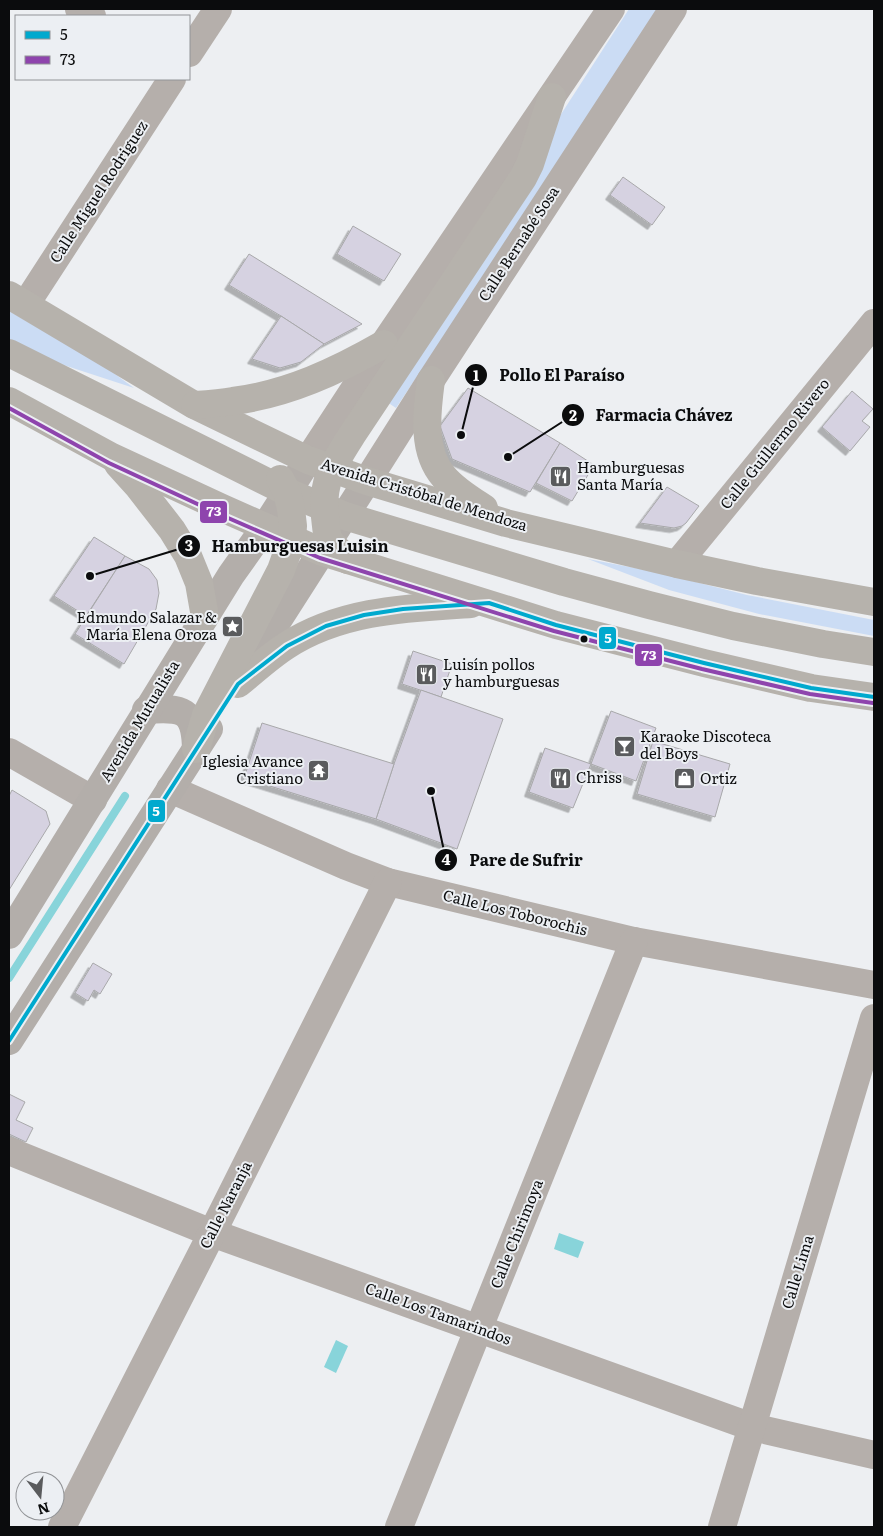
<svg xmlns="http://www.w3.org/2000/svg" width="883" height="1536" viewBox="0 0 883 1536" font-family="Literata,serif">
  <defs>
    <filter id="shadow"><feDropShadow dx="-4.5" dy="4.5" stdDeviation="0" flood-color="#0004"/></filter>
  </defs>
  <rect width="100%" height="100%" fill="#edeff2"/>
  <g fill="#cbdcf4">
    <polygon points="629,9 662,9 396,408 384,400 556,122"/>
    <polygon points="9,311 104,366 134,388 36,356 9,340"/>
    <polygon points="588,559 656,572 747,595 874,620 874,636 759,614 669,590"/>
  </g>
  <g fill="#88d4da">
    <polygon points="559,1233 584,1242 578,1258 554,1249"/>
    <polygon points="336,1340 348,1346 336,1373 324,1367"/>
  </g>
  <g fill="none" stroke-linecap="round" stroke-linejoin="round">
    <polyline stroke="#88d4da" stroke-width="8" points="9,978 125,796"/>
  </g>
  <g fill="#d6d2e1" stroke="#a8a8aa" filter="url(#shadow)">
    <polygon points="623,177 665,207 652,225 610,195"/>
    <polygon points="353,226 401,254 384,281 337,254"/>
    <polygon points="249,254 362,324 324,344 281,316 229,285"/>
    <polygon points="281,316 324,344 301,362 280,368 252,359"/>
    <polygon points="468,388 560,443 530,492 452,459 440,426"/>
    <polygon points="852,391 873,409 862,421 870,427 850,451 822,427"/>
    <polygon points="560,443 594,465 572,501 536,483"/>
    <polygon points="667,487 699,506 686,523 682,526 674,528 640,523"/>
    <polygon points="94,537 125,556 86,616 54,596"/>
    <polygon points="125,556 149,569 157,580 159,593 156,609 124,664 75,634"/>
    <polygon points="413,651 452,664 441,697 402,684"/>
    <polygon points="421,690 503,719 457,849 376,819 394,764"/>
    <polygon points="611,711 656,728 636,781 591,764"/>
    <polygon points="262,723 394,764 376,819 244,778"/>
    <polygon points="653,741 730,764 715,817 637,794"/>
    <polygon points="545,748 591,764 573,808 529,792"/>
    <polygon points="12,790 46,811 50,824 9,890 9,796"/>
    <polygon points="93,963 112,974 100,994 94,990 88,1001 75,993"/>
    <polygon points="9,1094 25,1102 16,1120 33,1128 26,1142 9,1134"/>
  </g>
  <g fill="none" stroke-linecap="round" stroke-linejoin="round">
    <g stroke="#b5afab" stroke-width="28">
      <polyline points="79,9 92,16"/>
      <polyline points="189,53 218,9"/>
      <polyline points="26,304 172,79"/>
      <polyline points="308,460 384,344 611,9"/>
      <polyline points="367,481 431,380 673,9"/>
      <polyline points="677,564 874,323"/>
      <polyline points="9,752 93,800"/>
      <polyline points="170,789 346,866 388,882 634,941 874,985"/>
      <polyline points="9,1151 212,1233 752,1427 874,1455"/>
      <polyline points="62,1527 212,1233 388,882"/>
      <polyline points="399,1527 634,941"/>
      <polyline points="722,1527 874,1018"/>
    </g>
    <g stroke="#b3aeaa" stroke-width="28">
      <polyline points="241,678 367,481"/>
      <path d="M146,710c36,-3 49,-1 50,39"/>
      <polyline points="9,935 205,617 231,575 265,527 308,460"/>
      <polyline points="9,1041 209,729"/>
    </g>
    <g stroke="#b6b2ac" stroke-width="28">
      <polyline points="9,295 194,405 308,460 367,481 506,523 677,564 757,581 874,602"/>
      <polyline points="9,353 287,492 345,516 564,582 649,605 733,626 823,644 874,652"/>
      <path d="M431,380c-4,31 -10,71 13,97 11,13 26,22 40,31"/>
      <polyline points="9,401 112,457 222,508 322,552 556,625 704,663 811,688 874,697"/>
      <path d="M195,405c13,-1 26,-2 38,-4 55,-7 104,-30 151,-57"/>
      <polyline points="118,464 137,485 172,530 188,556 199,583 205,617"/>
      <path d="M348,560c-5,-6 -15,-13 -19,-20 -3,-6 -3,-16 -4,-23 -4,-36 9,-53 27,-82l171,-257 7,-14 22,-67"/>
      <path d="M238,684c16,-13 31,-27 48,-38 55,-36 122,-38 185,-42"/>
      <polyline points="196,749 206,715 281,570 292,539 293,526 291,509 287,492 280,479"/>
    </g>
    <defs>
      <polyline id="bus-1" points="9,1041 238,684 287,646 326,626 364,615 403,609 489,603 556,625 704,663 811,688 874,697"/>
      <polyline id="bus-2" points="9,408 109,463 219,514 320,558 554,631 702,669 810,694 873,703"/>
    </defs>
    <use href="#bus-1" stroke="#eceff3" stroke-width="8"/>
    <use href="#bus-2" stroke="#eceff3" stroke-width="8"/>
    <use href="#bus-1" stroke="#00a9ce" stroke-width="4"/>
    <use href="#bus-2" stroke="#8e44ad" stroke-width="4"/>
  </g>
  <defs>
    <symbol id="restaurant-square" viewBox="-11 -11 22 22"><rect x="-9" y="-9" width="18" height="18" rx="4" fill="#5a5b5d" stroke="#eceff3"/><path d="M-5-6h1v4h1v-4h1v4h1v-4h1v5L-1.5 .5V6h-2V.5L-5-1ZM5-6V6H3V1.5H1.5Q1.5-4 5-6Z" fill="#fff"/></symbol>
    <symbol id="sight-square" viewBox="-11 -11 22 22"><rect x="-9" y="-9" width="18" height="18" rx="4" fill="#5a5b5d" stroke="#eceff3"/><path d="M0-6L1.8-2.2L6-1.7L2.9 1.2L3.7 5.4L0 3.3L-3.7 5.4L-2.9 1.2L-6-1.7L-1.8-2.2Z" fill="#fff"/></symbol>
    <symbol id="bar-square" viewBox="-11 -11 22 22"><rect x="-9" y="-9" width="18" height="18" rx="4" fill="#5a5b5d" stroke="#eceff3"/><path d="M-6-5H6L.8 .8V4.5H3.5V6h-7V4.5H-.8V.8Z" fill="#fff"/></symbol>
    <symbol id="temple-square" viewBox="-11 -11 22 22"><rect x="-9" y="-9" width="18" height="18" rx="4" fill="#5a5b5d" stroke="#eceff3"/><path d="M0-6L5-2H3V0L6.5 2.5H4V6H1.5V3h-3V6H-4V2.5H-6.5L-3 0V-2H-5Z" fill="#fff"/></symbol>
    <symbol id="shop-square" viewBox="-11 -11 22 22"><rect x="-9" y="-9" width="18" height="18" rx="4" fill="#5a5b5d" stroke="#eceff3"/><path d="M-5-2.5h2.3a2.7 3.5 0 0 1 5.4 0H5L5.5 6h-11ZM-1.5-2.5h3a1.5 2.3 0 0 0-3 0Z" fill="#fff"/></symbol>
  </defs>
  <g fill-rule="evenodd">
    <use href="#restaurant-square" x="548" y="464" width="25" height="25"/>
    <use href="#sight-square" x="220" y="614" width="25" height="25"/>
    <use href="#restaurant-square" x="414" y="662" width="25" height="25"/>
    <use href="#bar-square" x="612" y="734" width="25" height="25"/>
    <use href="#temple-square" x="306" y="758" width="25" height="25"/>
    <use href="#restaurant-square" x="548" y="766" width="25" height="25"/>
    <use href="#shop-square" x="672" y="766" width="25" height="25"/>
  </g>
  <circle fill="#0b0c0d" stroke="#eceff3" stroke-width="2" cx="584" cy="639" r="4.5"/>
  <g text-anchor="middle" stroke-width="4" stroke-linejoin="round" paint-order="stroke">
    <g font-size="15" fill="#0b0c0d" stroke="#eceff3">
      <text transform="translate(99 192) rotate(-57)" y="5">Calle Miguel Rodriguez</text>
      <text transform="translate(519 244) rotate(-57)" y="5">Calle Bernabé Sosa</text>
      <text transform="translate(775 444) rotate(-51)" y="5">Calle Guillermo Rivero</text>
      <text transform="translate(424 495) rotate(17)" y="5">Avenida Cristóbal de Mendoza</text>
      <text transform="translate(140 721) rotate(-59)" y="5">Avenida Mutualista</text>
      <text transform="translate(515 913) rotate(14)" y="5">Calle Los Toborochis</text>
      <text transform="translate(226 1205) rotate(-63)" y="5">Calle Naranja</text>
      <text transform="translate(517 1234) rotate(-68)" y="5">Calle Chirimoya</text>
      <text transform="translate(798 1272) rotate(-73)" y="5">Calle Lima</text>
      <text transform="translate(438 1314) rotate(20)" y="5">Calle Los Tamarindos</text>
    </g>
    <g font-size="15" fill="#0b0c0d" stroke="#eceff3" text-anchor="start">
      <text x="577" y="473">Hamburguesas<tspan x="577" dy="17">Santa María</tspan></text>
      <text x="217" y="623" text-anchor="end">Edmundo Salazar &amp;<tspan x="217" dy="17">María Elena Oroza</tspan></text>
      <text x="443" y="670">Luisín pollos<tspan x="443" dy="17">y hamburguesas</tspan></text>
      <text x="640" y="742">Karaoke Discoteca<tspan x="640" dy="17">del Boys</tspan></text>
      <text x="303" y="767" text-anchor="end">Iglesia Avance<tspan x="303" dy="17">Cristiano</tspan></text>
      <text x="576" y="783">Chriss</text>
      <text x="700" y="784">Ortiz</text>
    </g>
  </g>
  <path fill="none" stroke="#0b0c0d" stroke-width="2" d="M461 435L476 375M508 457L573 415M90 576L189 546M431 791L446 860"/>
  <g fill="#0b0c0d" stroke="#eceff3" stroke-width="2">
    <circle cx="461" cy="435" r="5"/>
    <circle cx="508" cy="457" r="5"/>
    <circle cx="90" cy="576" r="5"/>
    <circle cx="431" cy="791" r="5"/>
    <circle cx="476" cy="375" r="12"/>
    <circle cx="573" cy="415" r="12"/>
    <circle cx="189" cy="546" r="12"/>
    <circle cx="446" cy="860" r="12"/>
  </g>
  <g font-size="15" text-anchor="middle" font-weight="bold" fill="#fff">
    <text x="476" y="381">1</text>
    <text x="573" y="421">2</text>
    <text x="189" y="551">3</text>
    <text x="446" y="865">4</text>
  </g>
  <g font-size="16" text-anchor="middle" font-weight="bold" fill="#0b0c0d" stroke="#eceff3" stroke-width="4" stroke-linejoin="round" paint-order="stroke">
    <text x="562" y="381">Pollo El Paraíso</text>
    <text x="664" y="421">Farmacia Chávez</text>
    <text x="300" y="552">Hamburguesas Luisin</text>
    <text x="526" y="866">Pare de Sufrir</text>
  </g>
  <g stroke="#eceff3" stroke-width="2">
    <rect x="199" y="500" width="29" height="24" rx="5" fill="#8e44ad"/>
    <rect x="598" y="626" width="19" height="24" rx="5" fill="#00a9ce"/>
    <rect x="634" y="643" width="29" height="24" rx="5" fill="#8e44ad"/>
    <rect x="147" y="799" width="19" height="24" rx="5" fill="#00a9ce"/>
  </g>
  <g font-size="14" text-anchor="middle" font-weight="bold" fill="#fff">
    <text x="214" y="516">73</text>
    <text x="608" y="643">5</text>
    <text x="649" y="660">73</text>
    <text x="156" y="816">5</text>
  </g>
  <rect width="883" height="1536" fill="none" stroke="#0b0c0d" stroke-width="20"/>
  <rect x="15" y="15" width="175" height="65" fill="#eceff3" stroke="#929497"/>
  <rect x="25" y="31" width="25" height="8" fill="#00a9ce" stroke="#929497"/>
  <text x="60" y="40" font-size="15" fill="#0b0c0d">5</text>
  <rect x="25" y="56" width="25" height="8" fill="#8e44ad" stroke="#929497"/>
  <text x="60" y="65" font-size="15" fill="#0b0c0d">73</text>
  <g transform="translate(40 1496) rotate(164)"><circle r="24" fill="#eceff3" stroke="#929497"/>
  <path d="M0-4L9 19L0 12L-9 19Z" fill="#5a5b5d"/>
  <text y="-8" font-size="14" font-weight="bold" text-anchor="middle" fill="#0b0c0d">N</text>
  </g>
</svg>
